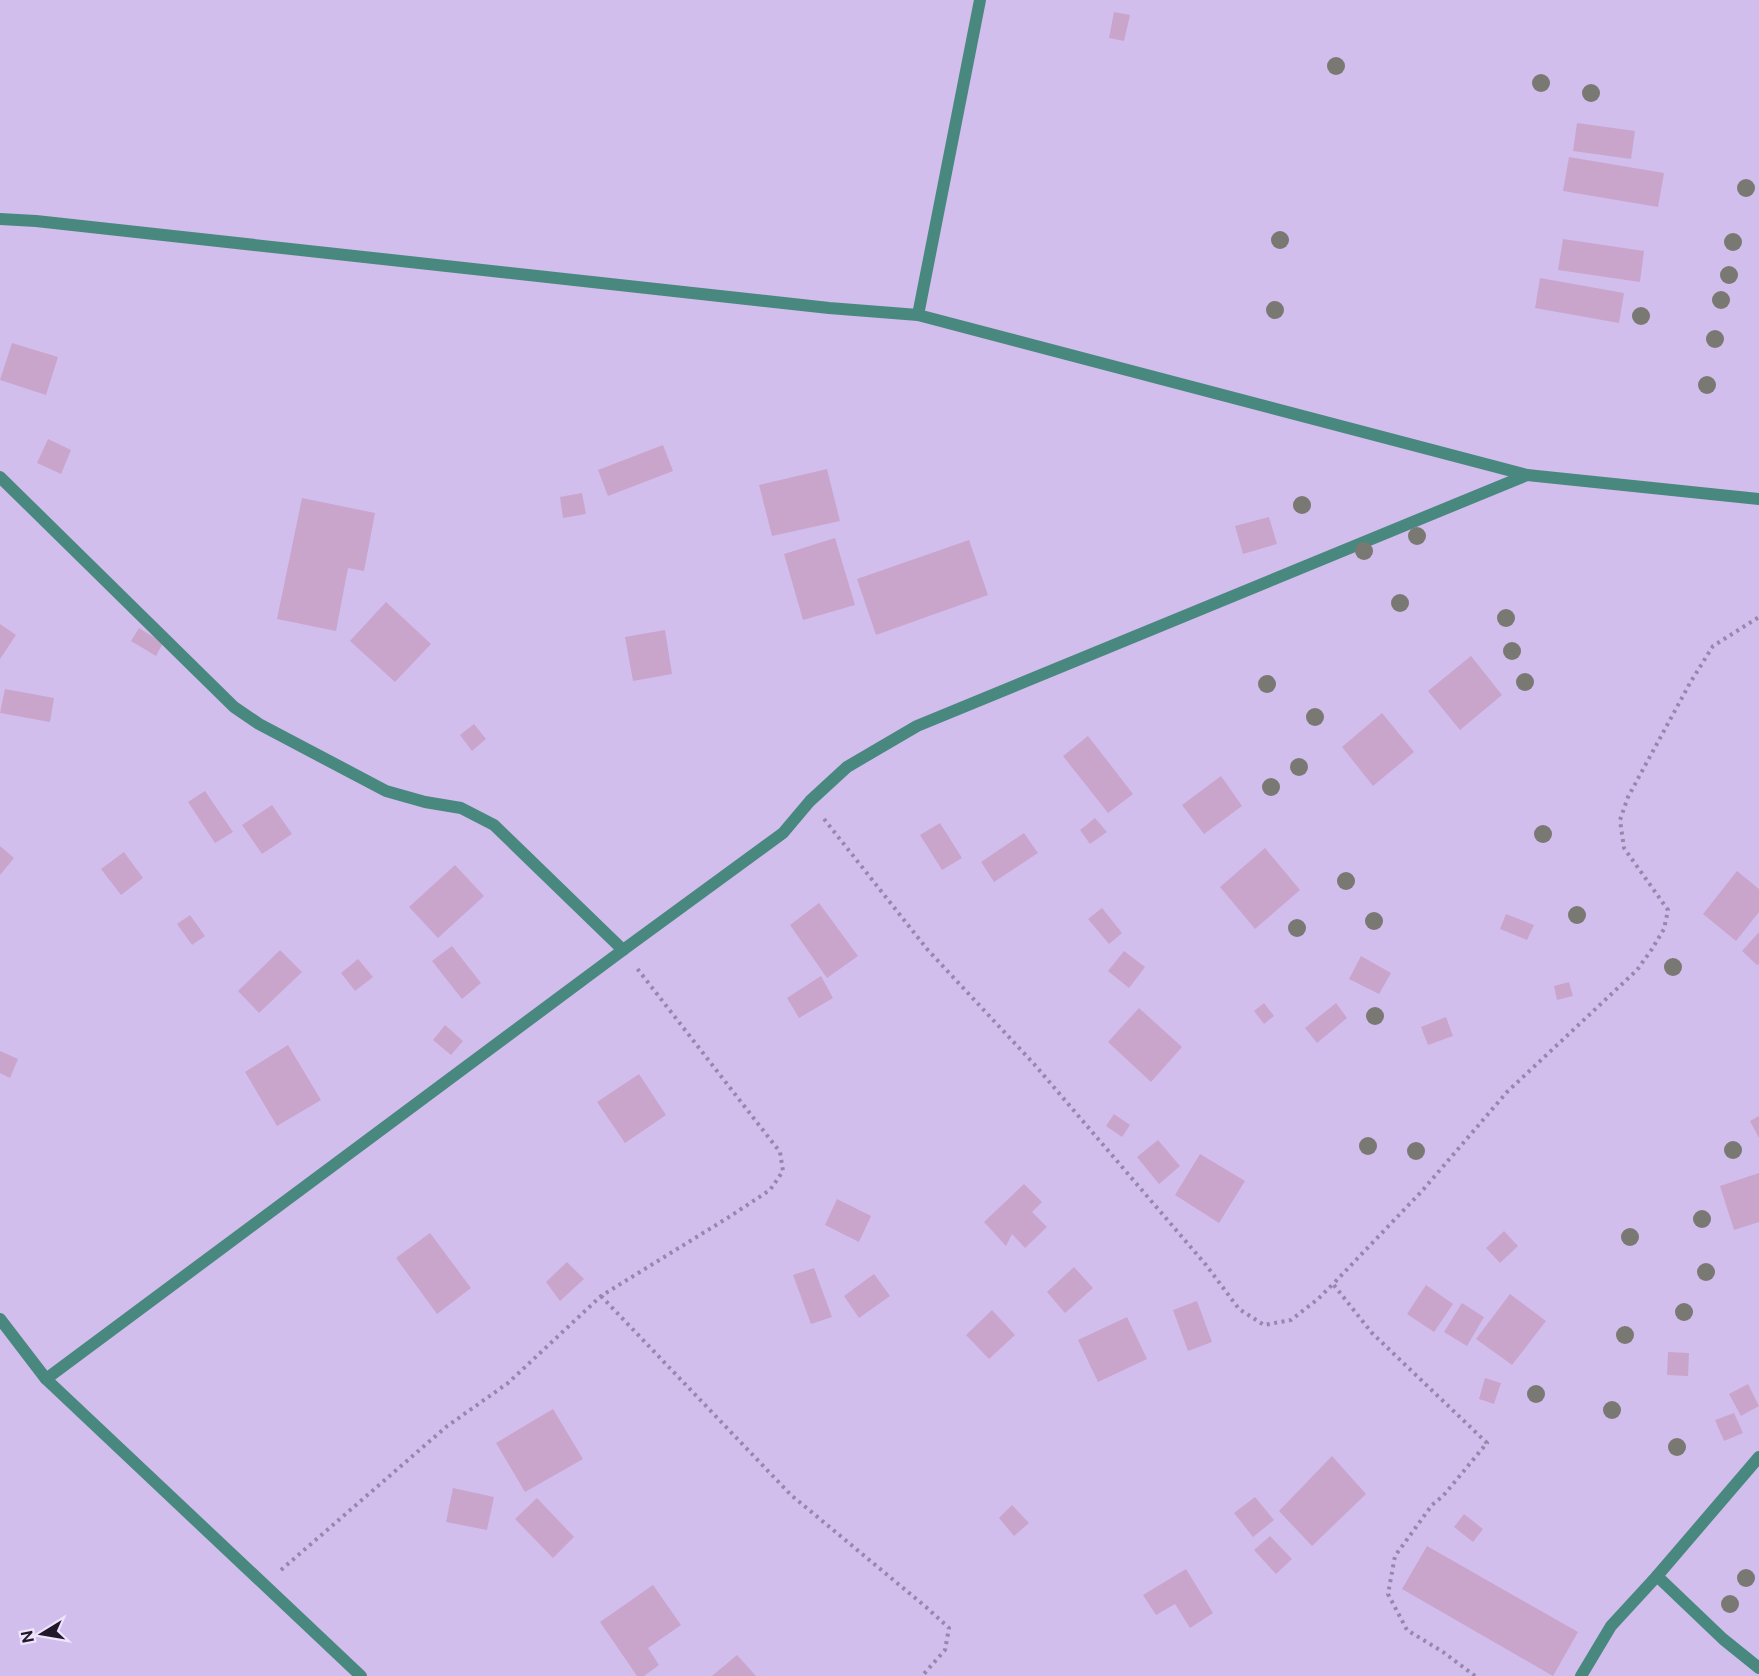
<svg xmlns="http://www.w3.org/2000/svg" width="1759" height="1676" viewBox="0 0 1759 1676" font-family="'Public Sans',sans-serif">
  <rect width="100%" height="100%" fill="#d2beed"/>
  <g fill="#c9a5cc">
    <polygon points="1114,12 1130,15 1124,41 1109,38"/>
    <polygon points="1577,123 1635,131 1631,159 1573,151"/>
    <polygon points="1569,157 1664,173 1658,207 1563,191"/>
    <polygon points="1563,239 1644,251 1640,282 1558,270"/>
    <polygon points="1540,278 1624,293 1619,323 1535,308"/>
    <polygon points="12,343 58,357 46,395 0,380"/>
    <polygon points="48,439 71,450 61,474 37,463"/>
    <polygon points="663,445 673,471 608,496 598,470"/>
    <polygon points="827,469 840,521 772,536 759,485"/>
    <polygon points="582,493 586,514 563,518 560,497"/>
    <polygon points="302,498 375,513 364,571 348,568 336,631 277,619"/>
    <polygon points="1269,517 1277,544 1243,554 1235,526"/>
    <polygon points="835,538 855,605 803,620 784,554"/>
    <polygon points="969,540 988,595 876,635 857,579"/>
    <polygon points="386,602 431,644 395,682 350,641"/>
    <polygon points="0,624 16,635 0,659"/>
    <polygon points="139,628 163,643 156,656 131,641"/>
    <polygon points="665,630 672,674 633,681 625,637"/>
    <polygon points="1471,656 1502,695 1460,730 1428,691"/>
    <polygon points="5,689 54,698 50,722 0,713"/>
    <polygon points="1382,713 1414,752 1373,786 1342,747"/>
    <polygon points="474,724 486,739 472,751 460,735"/>
    <polygon points="1088,736 1133,794 1108,813 1063,756"/>
    <polygon points="1221,776 1242,806 1204,834 1182,805"/>
    <polygon points="205,791 233,832 215,843 188,802"/>
    <polygon points="272,805 292,834 262,854 242,825"/>
    <polygon points="1095,818 1107,832 1090,844 1080,830"/>
    <polygon points="940,823 962,858 942,870 920,835"/>
    <polygon points="1024,833 1038,853 994,882 981,862"/>
    <polygon points="0,846 14,858 0,875"/>
    <polygon points="1265,848 1300,890 1255,929 1220,887"/>
    <polygon points="124,852 143,878 121,895 101,869"/>
    <polygon points="455,865 484,896 438,938 409,907"/>
    <polygon points="1737,871 1759,889 1759,912 1736,941 1703,914"/>
    <polygon points="819,903 858,956 827,978 790,925"/>
    <polygon points="1102,908 1122,933 1109,944 1088,919"/>
    <polygon points="1506,914 1534,925 1527,940 1500,929"/>
    <polygon points="190,915 205,936 192,945 177,924"/>
    <polygon points="1759,932 1759,964 1757,965 1742,951"/>
    <polygon points="452,946 481,983 462,999 432,961"/>
    <polygon points="280,950 302,972 259,1013 238,991"/>
    <polygon points="1124,951 1145,967 1129,988 1108,971"/>
    <polygon points="1361,956 1391,973 1379,994 1349,979"/>
    <polygon points="358,959 373,977 355,991 341,973"/>
    <polygon points="821,976 833,998 799,1018 787,998"/>
    <polygon points="1569,982 1573,996 1557,1000 1554,986"/>
    <polygon points="1264,1003 1274,1016 1264,1024 1254,1011"/>
    <polygon points="1336,1003 1347,1018 1317,1043 1305,1028"/>
    <polygon points="1139,1008 1182,1047 1151,1082 1108,1042"/>
    <polygon points="1446,1017 1453,1036 1428,1045 1421,1027"/>
    <polygon points="445,1025 463,1041 451,1055 433,1040"/>
    <polygon points="288,1045 321,1100 277,1126 245,1072"/>
    <polygon points="0,1051 18,1059 10,1078 0,1073"/>
    <polygon points="639,1074 666,1115 625,1143 597,1102"/>
    <polygon points="1114,1114 1130,1125 1122,1137 1106,1126"/>
    <polygon points="1759,1116 1759,1138 1750,1121"/>
    <polygon points="1158,1140 1180,1166 1159,1184 1137,1157"/>
    <polygon points="1200,1154 1245,1181 1219,1223 1175,1195"/>
    <polygon points="1759,1173 1759,1222 1734,1230 1720,1186"/>
    <polygon points="1024,1184 1042,1202 1032,1212 1047,1227 1025,1248 1012,1234 1006,1246 984,1222"/>
    <polygon points="837,1199 871,1216 859,1242 825,1225"/>
    <polygon points="1504,1231 1518,1246 1500,1263 1486,1248"/>
    <polygon points="430,1233 471,1288 437,1314 396,1258"/>
    <polygon points="567,1262 584,1279 560,1301 546,1282"/>
    <polygon points="1074,1267 1093,1288 1065,1313 1047,1292"/>
    <polygon points="814,1268 832,1317 811,1324 793,1275"/>
    <polygon points="874,1274 890,1296 859,1318 844,1296"/>
    <polygon points="1426,1285 1453,1304 1434,1332 1407,1314"/>
    <polygon points="1510,1294 1546,1321 1512,1365 1476,1339"/>
    <polygon points="1197,1301 1212,1342 1188,1351 1173,1310"/>
    <polygon points="1462,1303 1484,1317 1467,1346 1444,1332"/>
    <polygon points="992,1310 1015,1335 989,1359 966,1335"/>
    <polygon points="1127,1317 1147,1359 1098,1382 1078,1340"/>
    <polygon points="1668,1352 1689,1353 1688,1376 1667,1375"/>
    <polygon points="1485,1378 1501,1383 1494,1404 1479,1399"/>
    <polygon points="1748,1384 1759,1406 1741,1416 1729,1394"/>
    <polygon points="553,1409 583,1459 525,1492 496,1443"/>
    <polygon points="1734,1413 1743,1433 1724,1441 1715,1420"/>
    <polygon points="1332,1456 1366,1494 1312,1546 1279,1511"/>
    <polygon points="453,1488 494,1497 487,1530 446,1522"/>
    <polygon points="1255,1497 1274,1520 1253,1537 1234,1513"/>
    <polygon points="537,1498 574,1537 553,1558 515,1519"/>
    <polygon points="1012,1505 1029,1523 1014,1536 999,1518"/>
    <polygon points="1464,1514 1483,1529 1473,1542 1454,1527"/>
    <polygon points="1270,1536 1292,1559 1276,1574 1254,1550"/>
    <polygon points="1427,1546 1578,1632 1553,1676 1402,1589"/>
    <polygon points="1186,1569 1213,1613 1190,1628 1175,1604 1156,1615 1143,1595"/>
    <polygon points="653,1585 681,1625 648,1648 659,1665 644,1676 637,1676 600,1622"/>
    <polygon points="737,1655 756,1676 712,1676"/>
  </g>
  <g fill="none" stroke-linecap="round" stroke-linejoin="round">
    <g stroke="#9787ac" stroke-width="4" stroke-dasharray="3 4.5" stroke-linecap="butt">
      <polyline points="824,819 927,949 1034,1064 1206,1265 1239,1309 1264,1325 1291,1320 1318,1299 1333,1284"/>
      <polyline points="601,1296 791,1495 926,1607 949,1628 945,1650 922,1676"/>
      <polyline points="281,1570 446,1427 508,1383 601,1296 729,1217 770,1190 783,1171 780,1152 636,967"/>
      <polyline points="1475,1676 1443,1652 1407,1630 1388,1594 1395,1556 1432,1505 1443,1496 1487,1443 1372,1333 1333,1284 1422,1191 1507,1092 1637,970 1652,949 1664,929 1668,910 1624,848 1620,820 1628,797 1690,683 1713,646 1759,617"/>
    </g>
    <g stroke="#49887f" stroke-width="12">
      <polyline points="0,219 36,221 829,308 918,315 1527,475 1759,499"/>
      <polyline points="918,315 980,0"/>
      <polyline points="0,477 234,707 259,724 386,791 425,802 461,808 494,825 623,950 46,1379"/>
      <polyline points="623,950 783,833 810,801 847,767 917,726 1527,475"/>
      <polyline points="0,1319 46,1379 361,1676"/>
      <polyline points="1657,1576 1723,1639 1759,1668"/>
      <polyline points="1581,1676 1611,1626 1657,1576 1759,1457"/>
    </g>
  </g>
  <g fill="#797873">
    <circle cx="1336" cy="66" r="9"/>
    <circle cx="1541" cy="83" r="9"/>
    <circle cx="1591" cy="93" r="9"/>
    <circle cx="1746" cy="188" r="9"/>
    <circle cx="1280" cy="240" r="9"/>
    <circle cx="1733" cy="242" r="9"/>
    <circle cx="1729" cy="275" r="9"/>
    <circle cx="1721" cy="300" r="9"/>
    <circle cx="1275" cy="310" r="9"/>
    <circle cx="1641" cy="316" r="9"/>
    <circle cx="1715" cy="339" r="9"/>
    <circle cx="1707" cy="385" r="9"/>
    <circle cx="1302" cy="505" r="9"/>
    <circle cx="1417" cy="536" r="9"/>
    <circle cx="1364" cy="551" r="9"/>
    <circle cx="1400" cy="603" r="9"/>
    <circle cx="1506" cy="618" r="9"/>
    <circle cx="1512" cy="651" r="9"/>
    <circle cx="1525" cy="682" r="9"/>
    <circle cx="1267" cy="684" r="9"/>
    <circle cx="1315" cy="717" r="9"/>
    <circle cx="1299" cy="767" r="9"/>
    <circle cx="1271" cy="787" r="9"/>
    <circle cx="1543" cy="834" r="9"/>
    <circle cx="1346" cy="881" r="9"/>
    <circle cx="1577" cy="915" r="9"/>
    <circle cx="1374" cy="921" r="9"/>
    <circle cx="1297" cy="928" r="9"/>
    <circle cx="1673" cy="967" r="9"/>
    <circle cx="1375" cy="1016" r="9"/>
    <circle cx="1368" cy="1146" r="9"/>
    <circle cx="1733" cy="1150" r="9"/>
    <circle cx="1416" cy="1151" r="9"/>
    <circle cx="1702" cy="1219" r="9"/>
    <circle cx="1630" cy="1237" r="9"/>
    <circle cx="1706" cy="1272" r="9"/>
    <circle cx="1684" cy="1312" r="9"/>
    <circle cx="1625" cy="1335" r="9"/>
    <circle cx="1536" cy="1394" r="9"/>
    <circle cx="1612" cy="1410" r="9"/>
    <circle cx="1677" cy="1447" r="9"/>
    <circle cx="1746" cy="1578" r="9"/>
    <circle cx="1730" cy="1604" r="9"/>
  </g>
  <g transform="translate(42 1634) rotate(259)" stroke="#eee4fc" stroke-width="4.5" paint-order="stroke">
  <path d="M0-4.5L10 22L0 15L-10 22Z" fill="#21192b"/>
  <text y="-9" font-size="16" font-weight="bold" text-anchor="middle" fill="#21192b">N</text>
  </g>
</svg>
